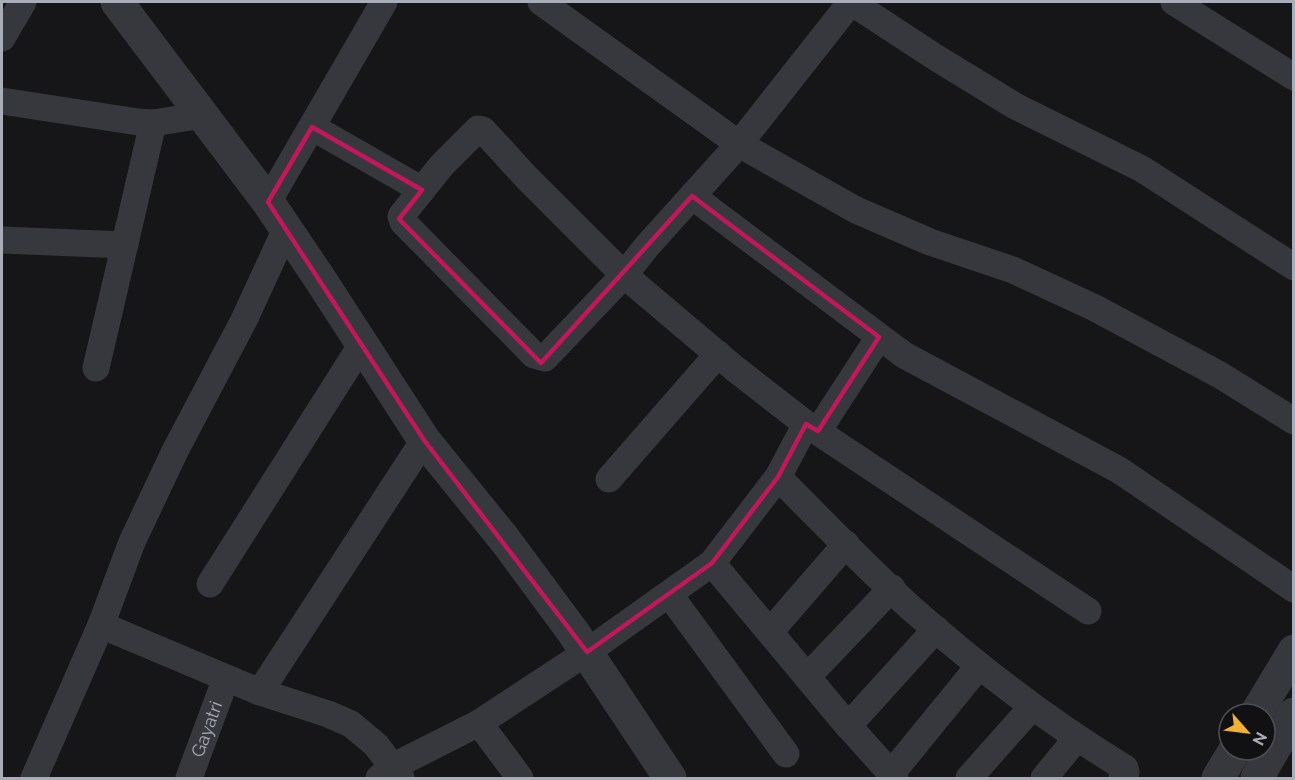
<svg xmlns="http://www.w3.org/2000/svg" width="1295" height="780" viewBox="0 0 1295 780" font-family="Raleway,sans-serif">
  <rect width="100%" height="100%" fill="#161618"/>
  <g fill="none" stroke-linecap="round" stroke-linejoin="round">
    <g stroke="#37383d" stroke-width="27">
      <polyline points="541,2 739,144 856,210 930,242 1013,270 1095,308 1220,375 1294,421"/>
      <polyline points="1174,2 1294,77"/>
      <polyline points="2,38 23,2"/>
      <polyline points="2,101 138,122 153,123 203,115"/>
      <polyline points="312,127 422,190"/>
      <polyline points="692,196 904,355 1119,470 1294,589"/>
      <polyline points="268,202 384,2"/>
      <polyline points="2,240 125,245"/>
      <polyline points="96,368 153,123"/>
      <polyline points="818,431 879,337"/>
      <path d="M778,477c44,44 88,90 134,132 67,59 137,113 213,159l1,4 -4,6"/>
      <polyline points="609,479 718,354"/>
      <polyline points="712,563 843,720 895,778"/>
      <polyline points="210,584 362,344"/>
      <polyline points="669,594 786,754"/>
      <polyline points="1088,611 806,424 734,368 624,275 526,177 483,130 478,129 442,165 401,216 403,222 534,355 545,358 624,275 648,245 739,144 851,2 935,57 1015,106 1142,169 1294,267"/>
      <polyline points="101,625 260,692 328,714 351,724 376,745 401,778"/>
      <polyline points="770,632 846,544"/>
      <polyline points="807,677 892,588"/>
      <polyline points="260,692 424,440"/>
      <polyline points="479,723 520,778"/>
      <polyline points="848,726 936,629"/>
      <polyline points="891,774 979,666"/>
      <polyline points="34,778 101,625 132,542 175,451 244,320 286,229"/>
      <path id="s1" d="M189,778l37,-100"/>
      <polyline points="379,778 392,767 479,723 587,652 712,563 778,477 806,424"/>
      <polyline points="969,778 1032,707"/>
      <polyline points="1044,778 1076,739"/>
    </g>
    <g stroke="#37383d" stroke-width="33">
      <polyline points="117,2 268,202 320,279 424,440 505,540 573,632 670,778"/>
      <polyline points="1256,714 1294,651"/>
      <polyline points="1218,778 1235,750"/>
      <polyline points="1257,778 1294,714"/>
    </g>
  </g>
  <path fill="none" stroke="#c2185b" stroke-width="4.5" stroke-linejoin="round" d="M312,127l110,63 -23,29 142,144 151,-167 187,141 -61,94 -12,-7 -28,53 -66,86 -125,89 -163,-212 -156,-238z"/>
  <g text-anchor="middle" stroke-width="5" stroke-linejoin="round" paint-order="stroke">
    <g font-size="18" fill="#a8adb8" stroke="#111113">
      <text dy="6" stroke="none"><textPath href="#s1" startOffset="52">Gayatri</textPath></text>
    </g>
  </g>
  <rect width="1295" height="780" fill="none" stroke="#a8adb8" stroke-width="6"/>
  <g transform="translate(1247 732) rotate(118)"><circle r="28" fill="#111113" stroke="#4d4f55" stroke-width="1.5"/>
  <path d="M0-4.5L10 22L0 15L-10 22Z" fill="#f2b134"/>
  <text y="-9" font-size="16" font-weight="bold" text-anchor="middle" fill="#a8adb8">N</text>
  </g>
</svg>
